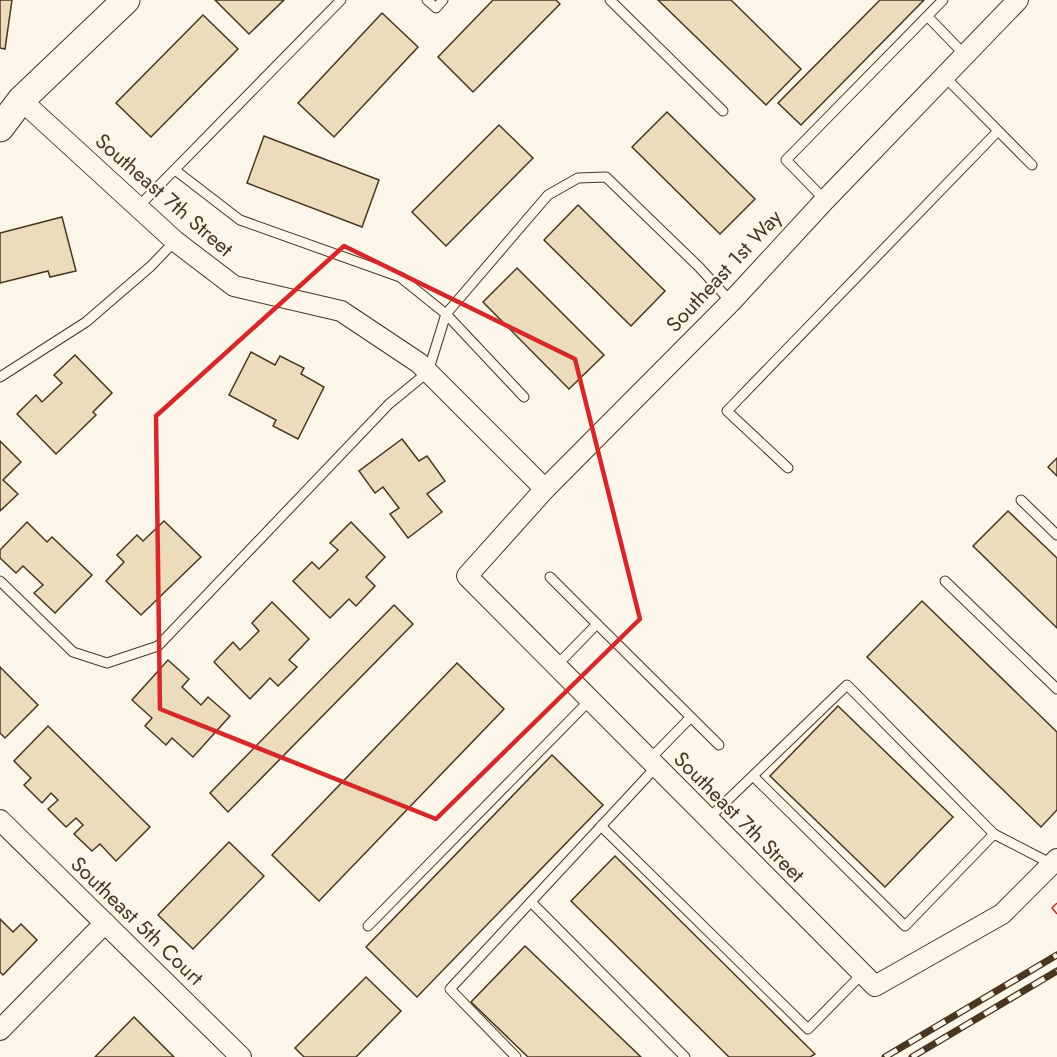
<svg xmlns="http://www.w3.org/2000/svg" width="1057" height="1057" viewBox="0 0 1057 1057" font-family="Jost,sans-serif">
  <rect width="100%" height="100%" fill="#fbf6e9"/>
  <g fill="#ecdcbc" stroke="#4a3520" stroke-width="1.5">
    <polygon points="0,0 12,0 5,49 0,48"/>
    <polygon points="215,0 284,0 249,34"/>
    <polygon points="493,0 556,0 560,4 473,92 438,57"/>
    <polygon points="658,0 731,0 801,69 766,105"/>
    <polygon points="880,0 924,0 801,125 778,103"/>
    <polygon points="382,13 418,47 334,137 298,103"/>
    <polygon points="203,15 238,49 151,137 116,103"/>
    <polygon points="667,112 755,199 720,234 632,147"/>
    <polygon points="499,125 533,158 446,246 412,212"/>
    <polygon points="264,136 379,180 362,227 247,183"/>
    <polygon points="578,205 665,291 631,326 544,240"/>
    <polygon points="62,217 76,271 50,277 48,271 0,283 0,233"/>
    <polygon points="517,268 604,355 569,389 483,302"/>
    <polygon points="251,352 275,365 280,356 304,368 301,374 324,387 298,439 273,426 276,420 229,395"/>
    <polygon points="75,355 112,393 93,412 96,415 56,454 17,414 36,395 42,402 62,383 54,375"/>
    <polygon points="402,439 419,461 427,456 445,481 427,494 442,512 408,538 390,514 399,508 383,487 375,493 359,471"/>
    <polygon points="0,441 21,462 3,480 18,494 0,511"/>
    <polygon points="1057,458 1057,476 1048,467"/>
    <polygon points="1008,511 1057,558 1057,628 973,546"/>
    <polygon points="164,521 201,557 141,615 106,581 124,562 117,555 137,535 143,541"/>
    <polygon points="27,522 47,542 52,537 92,575 55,613 34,593 43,585 23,566 16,573 0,558 0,550"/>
    <polygon points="351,522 385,557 366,577 375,586 356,606 349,599 330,618 293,581 312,562 319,569 338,550 330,543"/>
    <polygon points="922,601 1057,732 1057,810 1041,827 867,657"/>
    <polygon points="272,602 309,639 289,660 297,667 278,686 270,678 250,699 214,662 233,642 240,650 259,631 252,623"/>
    <polygon points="394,605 413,624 228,812 210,793"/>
    <polygon points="168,660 189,679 182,687 201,705 208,697 230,716 193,757 172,738 166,745 145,726 152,718 132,700"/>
    <polygon points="457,663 504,709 319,901 272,855"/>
    <polygon points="0,667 38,705 5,738 0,733"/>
    <polygon points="838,706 953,817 885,887 770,776"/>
    <polygon points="48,726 150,827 116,861 100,844 92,851 74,834 83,825 76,818 66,827 48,809 58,800 51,793 42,803 24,785 31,778 14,761"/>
    <polygon points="552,755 603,805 417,997 366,947"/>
    <polygon points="229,842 264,876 193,949 158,915"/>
    <polygon points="615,856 815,1054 810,1057 729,1057 571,901"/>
    <polygon points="0,919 13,932 21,924 37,940 3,975 0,972"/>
    <polygon points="525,946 641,1057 528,1057 471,1002"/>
    <polygon points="366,977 401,1011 356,1057 304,1057 295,1048"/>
    <polygon points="134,1017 174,1057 95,1057"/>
  </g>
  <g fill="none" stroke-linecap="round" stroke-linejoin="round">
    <defs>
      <g id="lane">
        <polyline points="427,0 436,8 443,0"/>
        <polyline points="610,0 723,111"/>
        <polyline points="928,17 965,55"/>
        <polyline points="944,76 1032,165"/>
        <polyline points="175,170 240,220 400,277 446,314 524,397"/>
        <polyline points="825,200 786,160 943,0"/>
        <polyline points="138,207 341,0"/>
        <polyline points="0,377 86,322 151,266 175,241"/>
        <polyline points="788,468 727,411 998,131"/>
        <polyline points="1021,500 1057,535"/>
        <polyline points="550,577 597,624"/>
        <polyline points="0,581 73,652 107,663 158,646 389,404 428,372 446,314 548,195 578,178 606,177 699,267 731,302"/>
        <polyline points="945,581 1057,689"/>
        <polyline points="556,666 597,624 719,745"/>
        <polyline points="649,760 690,718"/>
        <polyline points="708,819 847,685 994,834 905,926 753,776"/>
        <polyline points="601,826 808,1029 862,974"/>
        <polyline points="994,834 1052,864"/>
        <polyline points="531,902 685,1057"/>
        <polyline points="368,926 590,700"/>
        <polyline points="516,1057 450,989 656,767"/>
      </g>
      <g id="street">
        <polyline points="1018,0 825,200 731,302 545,489 467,576 875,986 1002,914 1057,859"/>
        <polyline points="21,100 175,241 234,286 341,311 419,363 545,489"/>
        <polyline points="0,820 241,1057"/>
        <polyline points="0,1030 105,923"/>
      </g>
      <polyline id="secondary" points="0,128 21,100 126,0"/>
    </defs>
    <use href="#lane" stroke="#4a3520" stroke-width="11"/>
    <use href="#street" stroke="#4a3520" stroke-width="22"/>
    <use href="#secondary" stroke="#4a3520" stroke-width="29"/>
    <use href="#lane" stroke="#fbf6e9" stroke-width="9"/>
    <use href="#street" stroke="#fbf6e9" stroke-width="20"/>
    <use href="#secondary" stroke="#fbf6e9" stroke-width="27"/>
    <defs>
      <g id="rail">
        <polyline points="885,1057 1057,955"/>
        <polyline points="912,1057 1057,971"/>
      </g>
    </defs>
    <use href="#rail" stroke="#4a3520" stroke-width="7"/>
    <use href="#rail" stroke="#fbf6e9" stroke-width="4.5" stroke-dasharray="14" stroke-linecap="butt"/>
    <polyline stroke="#c62828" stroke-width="1.5" stroke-dasharray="21 4.5 3 4.5" stroke-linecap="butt" points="1057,903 1052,908 1057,914"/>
  </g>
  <path fill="none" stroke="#d62828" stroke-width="4.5" stroke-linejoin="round" d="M344,246l231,113 65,260 -204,200 -276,-110 -4,-293z"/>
  <g text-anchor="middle" stroke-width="4.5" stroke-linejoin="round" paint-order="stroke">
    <g font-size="21" fill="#4a3520" stroke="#fbf6e9">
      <text transform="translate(164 195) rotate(41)" y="7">Southeast 7th Street</text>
      <text transform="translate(724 271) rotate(-47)" y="7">Southeast 1st Way</text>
      <text transform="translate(739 817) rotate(45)" y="7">Southeast 7th Street</text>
      <text transform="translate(137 921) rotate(44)" y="7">Southeast 5th Court</text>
    </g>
  </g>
</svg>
